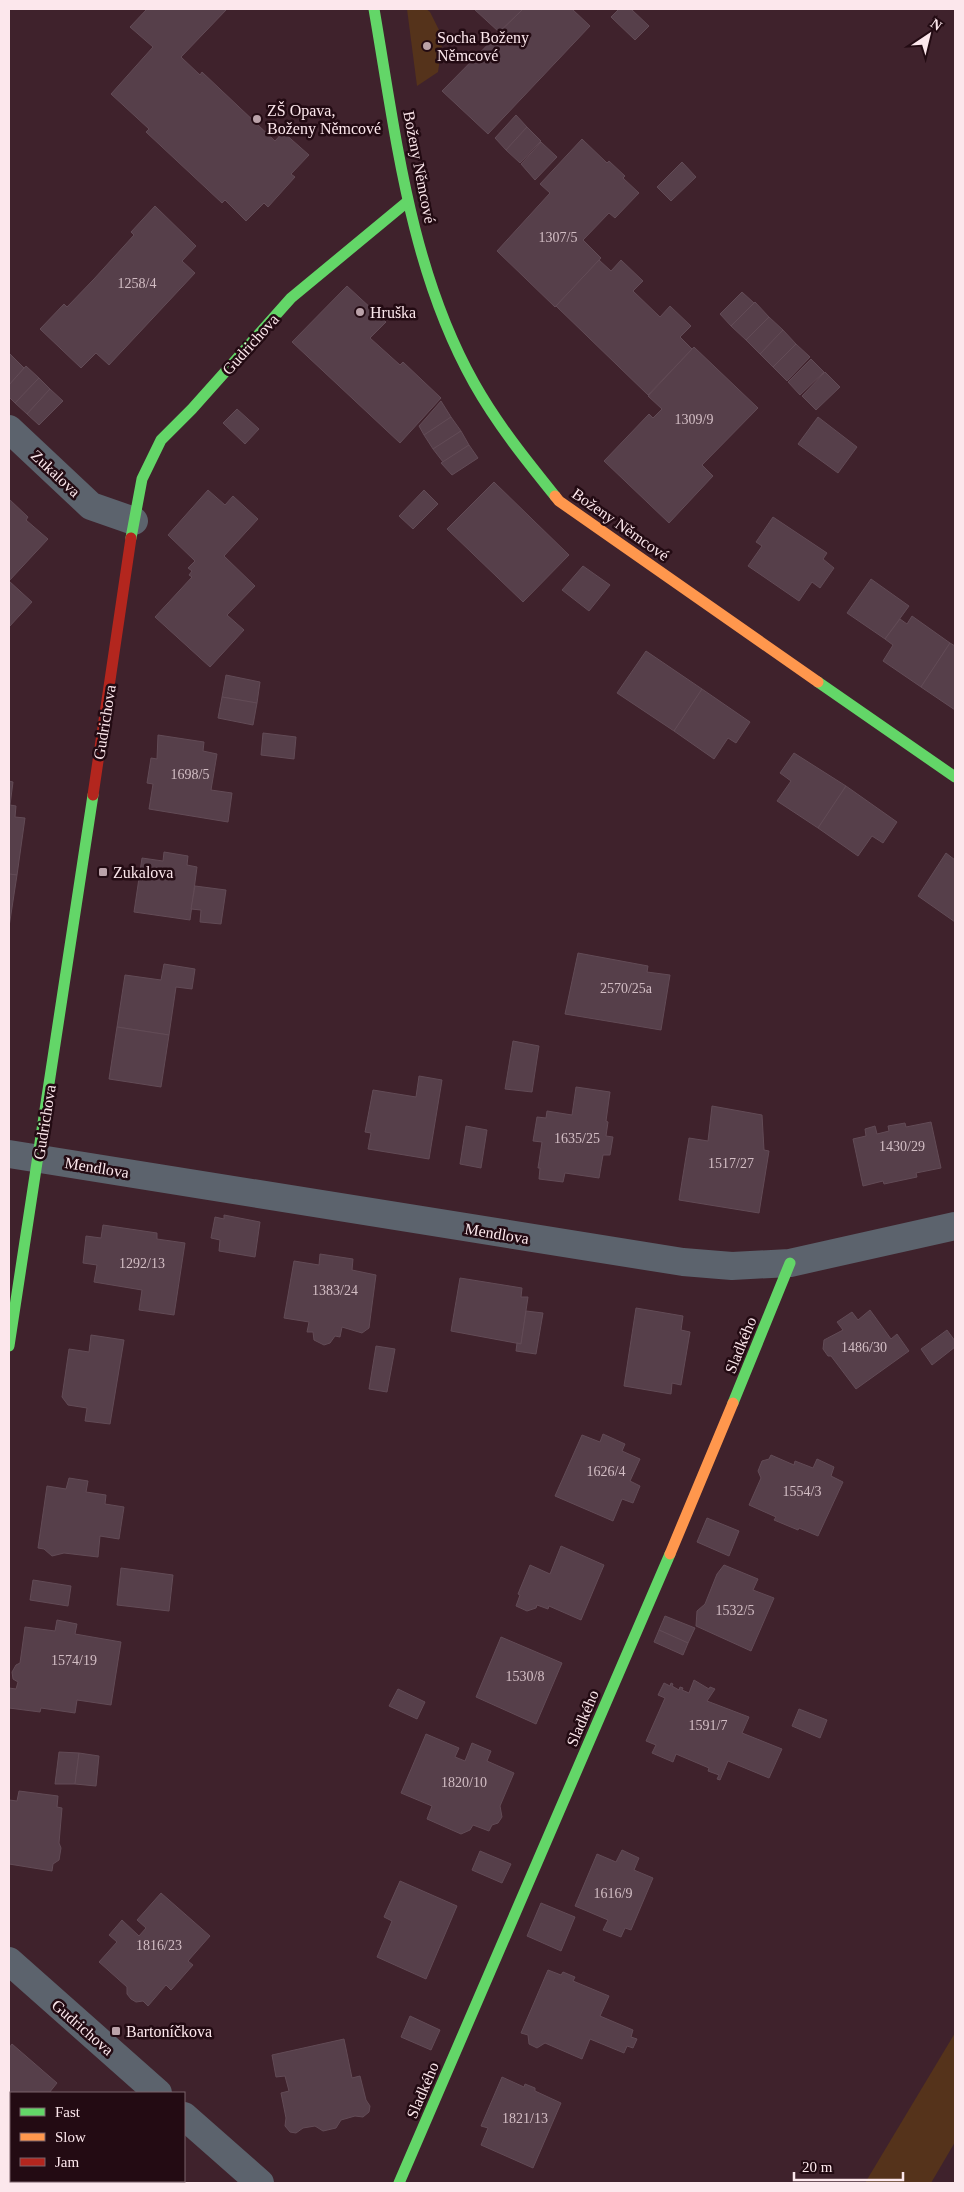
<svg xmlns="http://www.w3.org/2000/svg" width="964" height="2192" viewBox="0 0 964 2192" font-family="'Times New Roman',serif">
  <rect width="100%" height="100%" fill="#3f222c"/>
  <g fill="#55331b">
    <polygon points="407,9 426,9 430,12 443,38 438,72 417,86"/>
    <polygon points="955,2033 955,2142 931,2183 865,2183"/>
  </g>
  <g fill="#563f4a" stroke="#624b56">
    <polygon points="147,9 227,9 181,57 200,75 202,72 275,141 283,132 309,155 291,174 295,177 268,207 264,203 246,221 225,200 222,203 146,132 149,129 111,94 153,47 130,27"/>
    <polygon points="474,9 523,9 499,32"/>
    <polygon points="523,9 572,9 590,26 488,134 442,91"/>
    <polygon points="619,9 631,9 649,26 635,40 611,17"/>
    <polygon points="516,115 527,127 506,150 495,138"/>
    <polygon points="527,127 541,141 520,163 506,150"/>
    <polygon points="582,139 607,163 609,161 625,176 623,178 639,193 615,218 609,213 583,240 601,258 555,307 497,251 550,193 540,184"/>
    <polygon points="541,142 557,157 535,180 521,164"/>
    <polygon points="682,162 696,177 671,201 657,187"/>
    <polygon points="155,206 196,246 182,261 195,273 109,365 96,353 81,368 40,329 64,304 67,307 94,279 134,235 131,232"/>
    <polygon points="599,260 611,271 621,260 643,281 633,291 660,317 670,306 691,326 680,337 692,349 648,395 556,306"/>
    <polygon points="347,286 386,322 370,338 400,365 403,362 441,398 400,443 292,342"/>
    <polygon points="742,292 754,303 731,326 720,314"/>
    <polygon points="755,302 769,317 746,340 731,326"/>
    <polygon points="769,317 783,330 760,354 746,340"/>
    <polygon points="783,330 796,344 773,367 760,354"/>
    <polygon points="796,344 810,357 787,381 773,367"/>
    <polygon points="694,347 758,408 702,465 713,476 669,523 604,461 649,414 653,418 662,409 648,396"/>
    <polygon points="9,353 24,368 9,385"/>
    <polygon points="811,359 824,372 800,395 788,382"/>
    <polygon points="26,366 39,378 15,403 9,397 9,385"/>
    <polygon points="825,372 840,387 816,410 802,396"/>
    <polygon points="39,378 50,389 27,414 15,403"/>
    <polygon points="50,389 63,401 39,425 27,414"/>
    <polygon points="441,401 451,417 424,435 419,426"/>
    <polygon points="237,409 259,429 245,444 223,423"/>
    <polygon points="451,417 461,431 433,449 424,435"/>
    <polygon points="818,417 857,447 838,473 798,444"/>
    <polygon points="461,431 469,445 443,462 433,449"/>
    <polygon points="469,445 478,458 452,475 441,463"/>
    <polygon points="494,482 569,555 523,602 447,529"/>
    <polygon points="208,490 225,505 233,496 258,519 224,556 255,586 227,615 244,630 210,667 155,617 192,577 189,575 192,571 188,568 195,561 168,535"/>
    <polygon points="424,490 438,504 413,529 399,516"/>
    <polygon points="9,499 28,517 26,520 48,539 9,581"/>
    <polygon points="773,517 827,553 823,559 834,568 820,588 812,582 799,601 748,566 762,546 756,542"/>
    <polygon points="583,566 610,585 589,611 562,590"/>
    <polygon points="871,579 909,606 885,639 847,613"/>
    <polygon points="9,581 32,602 9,627"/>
    <polygon points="912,616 950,643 921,687 883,661 893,645 885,639 900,619 907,624"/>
    <polygon points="950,643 955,646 955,710 921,687"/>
    <polygon points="646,651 702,689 674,731 617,693"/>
    <polygon points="226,675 260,682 257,703 222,697"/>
    <polygon points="702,689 750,722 736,743 728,738 714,759 674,731"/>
    <polygon points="222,697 257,703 253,725 218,718"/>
    <polygon points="263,733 296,737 294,759 261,755"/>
    <polygon points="158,735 204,742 203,751 217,754 211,790 232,793 228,822 149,809 153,784 147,783 151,758 157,759"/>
    <polygon points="794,753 846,786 818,828 777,801 791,781 780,773"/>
    <polygon points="9,781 13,782 10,805 16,806 15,817 25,818 17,875 9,874"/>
    <polygon points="846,786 897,822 883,843 872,836 858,856 818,828"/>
    <polygon points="164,852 188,856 187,865 197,867 190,920 134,912 142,858 163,861"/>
    <polygon points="946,853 955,860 955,922 918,896"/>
    <polygon points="9,874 17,875 9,927"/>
    <polygon points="195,886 226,890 221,924 200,922 201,910 191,909"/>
    <polygon points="578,953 648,966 647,972 670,975 661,1030 565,1014"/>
    <polygon points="164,964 195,969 192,989 176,987 169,1035 117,1027 125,975 161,980"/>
    <polygon points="117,1027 169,1035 161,1087 109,1079"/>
    <polygon points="513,1041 539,1046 532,1092 505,1089"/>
    <polygon points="419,1076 442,1080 429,1159 368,1149 371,1133 365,1132 373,1090 416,1097"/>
    <polygon points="576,1087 610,1092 606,1121 608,1122 606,1136 613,1137 610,1155 603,1155 599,1178 565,1173 563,1182 539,1179 540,1168 538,1168 542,1142 533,1141 537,1117 546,1118 547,1111 572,1115"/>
    <polygon points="712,1106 762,1115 764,1150 769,1151 759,1213 679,1200 689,1138 708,1141"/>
    <polygon points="931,1122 941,1168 916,1173 917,1177 884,1184 883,1181 863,1186 853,1139 866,1136 865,1129 875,1126 877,1134 889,1131 888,1126 905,1123 906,1127"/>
    <polygon points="466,1126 487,1130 481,1168 460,1164"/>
    <polygon points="224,1215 260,1222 255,1257 219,1251 220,1240 211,1238 215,1217 224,1219"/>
    <polygon points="103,1225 157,1233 157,1239 185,1243 174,1315 139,1310 142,1290 94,1282 97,1265 83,1263 86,1236 101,1238"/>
    <polygon points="320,1254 353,1259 352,1270 376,1275 369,1328 362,1333 342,1327 340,1337 335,1336 330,1343 324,1345 314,1340 313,1332 307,1332 309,1322 284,1318 294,1261 319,1265"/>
    <polygon points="460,1278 522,1288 521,1297 528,1297 521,1344 451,1331"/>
    <polygon points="636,1308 683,1316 681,1330 690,1332 681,1385 672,1383 671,1394 624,1386"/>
    <polygon points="870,1310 891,1339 897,1334 909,1351 856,1389 831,1356 828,1356 823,1349 824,1340 843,1330 837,1322 852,1312 858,1320"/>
    <polygon points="526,1311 543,1313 536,1354 516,1351 517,1343 521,1344"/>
    <polygon points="947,1330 955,1341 955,1347 932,1365 921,1349"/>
    <polygon points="91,1335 124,1340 110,1424 85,1421 87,1408 68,1405 62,1397 69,1349 89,1352"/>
    <polygon points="376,1346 395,1349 387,1392 369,1389"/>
    <polygon points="603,1434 625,1444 622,1451 640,1459 630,1481 640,1486 633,1503 622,1499 613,1521 555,1496 582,1435 600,1442"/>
    <polygon points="771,1455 794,1465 795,1461 813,1468 817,1459 834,1467 831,1476 843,1482 818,1536 799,1528 798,1530 774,1520 776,1517 749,1505 761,1478 758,1471 762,1461 769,1459"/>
    <polygon points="69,1478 88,1481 86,1492 106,1495 105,1504 124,1507 119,1539 100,1536 98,1557 64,1553 52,1556 44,1549 38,1548 47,1486 66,1489"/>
    <polygon points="707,1518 739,1531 729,1556 697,1542"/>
    <polygon points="561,1546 604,1565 581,1620 549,1606 548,1609 537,1605 536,1608 527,1611 516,1606 520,1595 518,1594 530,1565 550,1574"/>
    <polygon points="724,1565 758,1579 753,1590 774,1598 751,1651 696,1626 697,1611 705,1604 717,1574"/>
    <polygon points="121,1568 173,1575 169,1611 117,1605"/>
    <polygon points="33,1580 71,1586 68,1606 30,1600"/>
    <polygon points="665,1616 695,1628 688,1643 659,1630"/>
    <polygon points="57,1620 77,1624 75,1634 121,1642 111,1705 77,1700 75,1713 41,1708 40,1712 9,1708 9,1688 16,1689 18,1682 13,1679 12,1672 16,1665 20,1663 25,1627 55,1631"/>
    <polygon points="659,1630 688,1643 683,1655 654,1642"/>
    <polygon points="501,1637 562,1663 536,1724 476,1697"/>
    <polygon points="694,1680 709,1689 710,1687 715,1689 707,1701 749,1717 742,1733 782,1749 769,1778 728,1761 720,1780 717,1779 719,1775 708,1771 709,1768 676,1754 673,1762 652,1753 656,1745 646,1741 665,1698 658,1695 664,1683 670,1686 671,1683 673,1684 672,1686 679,1690 680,1687 683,1688 682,1690 689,1693"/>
    <polygon points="398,1689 425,1702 417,1719 389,1706"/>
    <polygon points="799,1709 827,1720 820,1738 792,1726"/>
    <polygon points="426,1734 459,1748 455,1757 465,1761 472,1743 491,1751 487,1761 514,1773 500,1806 502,1817 498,1823 492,1825 489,1831 473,1825 470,1830 461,1834 427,1819 432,1806 401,1793"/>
    <polygon points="59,1752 79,1753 75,1784 55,1784"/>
    <polygon points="79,1753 99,1756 96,1786 75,1784"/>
    <polygon points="19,1791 58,1796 57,1807 62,1808 59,1843 61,1848 59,1860 53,1864 52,1871 9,1864 9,1800 17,1801"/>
    <polygon points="622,1850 639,1858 634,1870 653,1878 631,1930 625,1928 621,1937 603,1930 608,1920 575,1906 597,1854 616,1862"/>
    <polygon points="480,1851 511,1864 502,1883 472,1870"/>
    <polygon points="400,1881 457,1906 426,1979 377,1957 392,1921 384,1917"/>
    <polygon points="161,1893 210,1936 188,1961 193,1965 171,1990 166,1985 148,2006 143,2001 136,2002 131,1999 127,1994 127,1987 99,1962 117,1942 109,1935 122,1920 139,1936 146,1928 137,1920"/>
    <polygon points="541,1903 575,1917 561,1951 527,1936"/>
    <polygon points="548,1970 561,1975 563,1972 575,1977 573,1981 609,1996 600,2016 633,2030 631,2037 637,2039 633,2048 627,2046 624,2053 590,2039 582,2059 545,2043 537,2048 529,2044 528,2035 521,2033"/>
    <polygon points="410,2016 440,2030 431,2050 401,2037"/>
    <polygon points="344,2039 352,2078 360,2076 366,2100 370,2106 369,2112 363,2117 355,2116 341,2120 336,2128 323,2131 315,2126 303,2128 296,2133 290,2132 285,2126 286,2118 281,2093 289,2091 285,2076 276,2077 272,2055"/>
    <polygon points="12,2044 57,2083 49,2093 11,2093 11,2117 9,2114 9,2048"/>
    <polygon points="502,2077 524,2087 525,2084 535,2088 535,2091 561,2103 533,2168 481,2145 488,2128 481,2126"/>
    <polygon points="81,2181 121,2181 119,2183 108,2181 106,2183 84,2183"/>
  </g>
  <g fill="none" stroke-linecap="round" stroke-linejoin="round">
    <g stroke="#5c636d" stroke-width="28">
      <polyline points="9,429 91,506 134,521"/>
      <polyline points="9,1154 683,1262 732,1266 790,1263 955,1226"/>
      <polyline points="9,1961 158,2093"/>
      <polyline points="184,2116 260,2183"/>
    </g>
    <g stroke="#63d668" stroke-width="11">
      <path d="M374,9c22,127 36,260 100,374 23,41 52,77 81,113"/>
      <polyline points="131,538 142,479 161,440 192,409 291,298 407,202"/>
      <polyline points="818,682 955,777"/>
      <polyline points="9,1346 93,795"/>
      <polyline points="733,1403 790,1263"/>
      <polyline points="399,2183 670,1554"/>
    </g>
    <g stroke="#ff974d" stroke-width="11">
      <polyline points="555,496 559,501 818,682"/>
      <polyline points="670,1554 733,1403"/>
    </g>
    <polyline stroke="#b3261e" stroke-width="11" points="93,795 131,538"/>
  </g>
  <g fill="#baa2a9" stroke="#230b13" stroke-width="2">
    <circle cx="427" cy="46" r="5"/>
    <circle cx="257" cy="119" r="5"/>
    <circle cx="360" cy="312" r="5"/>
    <rect x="98" y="867" width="10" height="10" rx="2.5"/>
    <rect x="111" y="2026" width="10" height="10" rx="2.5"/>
  </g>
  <g text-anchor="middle" stroke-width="5" stroke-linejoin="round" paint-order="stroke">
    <g font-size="14" fill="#d2bdc4">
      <text x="558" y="242">1307/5</text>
      <text x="137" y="288">1258/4</text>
      <text x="694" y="424">1309/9</text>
      <text x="190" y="779">1698/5</text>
      <text x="626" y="993">2570/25a</text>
      <text x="577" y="1143">1635/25</text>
      <text x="902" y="1151">1430/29</text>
      <text x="731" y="1168">1517/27</text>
      <text x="142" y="1268">1292/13</text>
      <text x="335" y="1295">1383/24</text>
      <text x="864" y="1352">1486/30</text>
      <text x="606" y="1476">1626/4</text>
      <text x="802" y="1496">1554/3</text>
      <text x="735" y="1615">1532/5</text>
      <text x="74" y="1665">1574/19</text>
      <text x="525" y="1681">1530/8</text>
      <text x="708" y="1730">1591/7</text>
      <text x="464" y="1787">1820/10</text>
      <text x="613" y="1898">1616/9</text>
      <text x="159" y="1950">1816/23</text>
      <text x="525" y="2123">1821/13</text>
    </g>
    <g font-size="16" fill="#fce7ec" stroke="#230b13" text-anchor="start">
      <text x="437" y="43">Socha Boženy<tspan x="437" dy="18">Němcové</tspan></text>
      <text x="267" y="116">ZŠ Opava,<tspan x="267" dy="18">Boženy Němcové</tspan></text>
      <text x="370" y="318">Hruška</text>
      <text x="113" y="878">Zukalova</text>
      <text x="126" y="2037">Bartoníčkova</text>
    </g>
    <g font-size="16" fill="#fce7ec" stroke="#230b13">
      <text transform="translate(420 167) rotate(79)" y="6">Boženy Němcové</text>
      <text transform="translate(250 344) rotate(-48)" y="6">Gudrichova</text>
      <text transform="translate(56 473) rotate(43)" y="6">Zukalova</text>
      <text transform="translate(621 524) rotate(35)" y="6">Boženy Němcové</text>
      <text transform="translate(104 722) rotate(-81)" y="6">Gudrichova</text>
      <text transform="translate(44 1122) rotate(-81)" y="6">Gudrichova</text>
      <text transform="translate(97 1167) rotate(9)" y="6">Mendlova</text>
      <text transform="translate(497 1233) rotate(9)" y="6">Mendlova</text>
      <text transform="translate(740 1345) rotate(-68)" y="6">Sladkého</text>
      <text transform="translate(582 1718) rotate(-67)" y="6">Sladkého</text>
      <text transform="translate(83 2027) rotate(41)" y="6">Gudrichova</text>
      <text transform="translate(422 2090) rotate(-67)" y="6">Sladkého</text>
    </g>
  </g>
  <rect width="964" height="2192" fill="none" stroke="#fce7ec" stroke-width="20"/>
  <rect x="10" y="2092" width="175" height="90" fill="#230b13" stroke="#7a636a"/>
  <rect x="20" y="2108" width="25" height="8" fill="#63d668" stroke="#7a636a"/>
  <text x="55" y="2117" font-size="15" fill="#fce7ec">Fast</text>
  <rect x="20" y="2133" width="25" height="8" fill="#ff974d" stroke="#7a636a"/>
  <text x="55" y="2142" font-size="15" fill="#fce7ec">Slow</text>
  <rect x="20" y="2158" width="25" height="8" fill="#b3261e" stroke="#7a636a"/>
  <text x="55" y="2167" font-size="15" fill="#fce7ec">Jam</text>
  <g transform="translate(929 35) rotate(35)" stroke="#230b13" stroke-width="4" paint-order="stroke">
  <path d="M0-4L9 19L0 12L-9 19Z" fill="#fce7ec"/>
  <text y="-8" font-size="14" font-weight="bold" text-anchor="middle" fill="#fce7ec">N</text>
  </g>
  <path d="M794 2172v8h109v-8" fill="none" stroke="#fce7ec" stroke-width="2.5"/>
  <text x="802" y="2172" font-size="15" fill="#fce7ec" stroke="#230b13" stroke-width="4" paint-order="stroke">20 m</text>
</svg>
